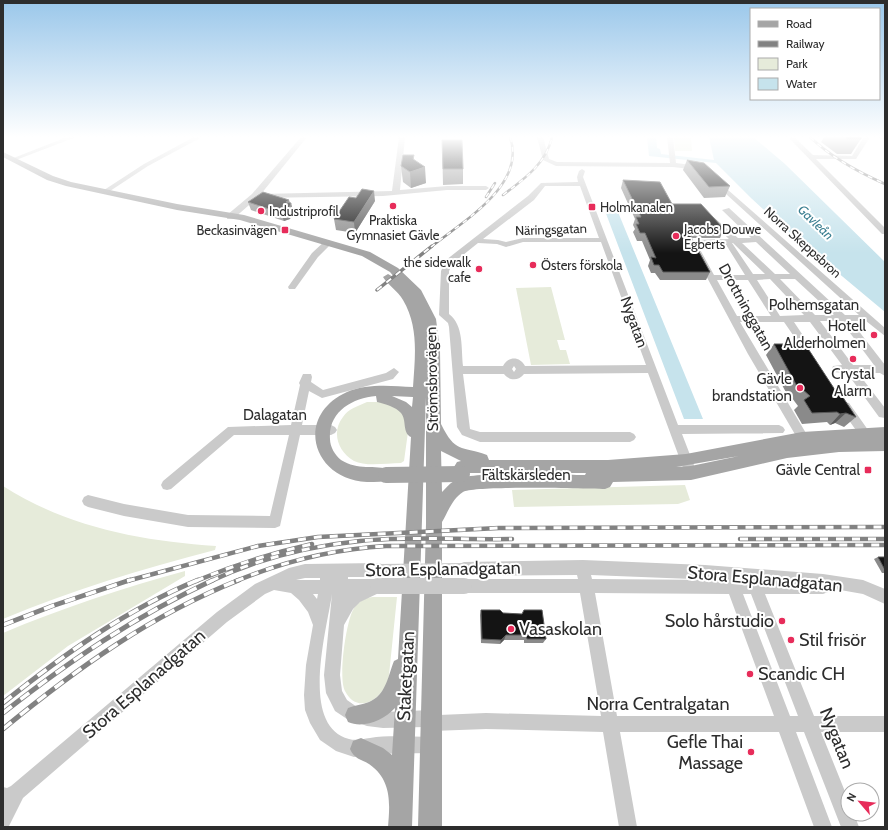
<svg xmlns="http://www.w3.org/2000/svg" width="888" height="830" font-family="Cabin,sans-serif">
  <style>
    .green { fill: #e6ebda }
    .water { fill: #c6e3ec }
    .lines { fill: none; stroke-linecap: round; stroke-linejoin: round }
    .minor { fill: #cacaca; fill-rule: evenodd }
    .major { fill: #a5a5a5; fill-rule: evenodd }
    .rail-far3-casing { stroke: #828282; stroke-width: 2.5 }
    .rail-far2-casing { stroke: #828282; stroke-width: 3.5 }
    .rail-far1-casing { stroke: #828282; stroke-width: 4.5 }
    .rail-casing { stroke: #828282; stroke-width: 5 }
    .rail-far3 { stroke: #fff; stroke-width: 1.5; stroke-dasharray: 5; stroke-linecap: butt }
    .rail-far2 { stroke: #fff; stroke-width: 2; stroke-dasharray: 6; stroke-linecap: butt }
    .rail-far1 { stroke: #fff; stroke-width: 3; stroke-dasharray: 8; stroke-linecap: butt }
    .rail { stroke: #fff; stroke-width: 3.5; stroke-dasharray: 11; stroke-linecap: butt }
    .minor-bridge-far1 { stroke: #cacaca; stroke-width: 12 }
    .minor-bridge { stroke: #cacaca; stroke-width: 16 }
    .major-bridge { stroke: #a5a5a5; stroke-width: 16 }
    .wall { fill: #8a8a8a }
    .shaded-wall { fill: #5a5a5a }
    .building { fill: #141414; stroke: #5a5a5a }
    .poi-dot { fill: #e72c5a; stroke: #fff; stroke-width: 1.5 }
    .labels { text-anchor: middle; stroke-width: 4; stroke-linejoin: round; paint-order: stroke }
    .far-poi-label { font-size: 13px; fill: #2d2d2d; stroke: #fff; text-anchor: start }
    .far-water-label { font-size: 13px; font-style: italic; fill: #3a7e90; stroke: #fff }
    .far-street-label { font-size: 13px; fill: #2d2d2d; stroke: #fff }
    .street-label { font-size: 15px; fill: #2d2d2d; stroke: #fff }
    .poi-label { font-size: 15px; fill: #2d2d2d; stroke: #fff; text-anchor: end }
    .near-street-label { font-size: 18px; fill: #2d2d2d; stroke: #fff }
    .near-poi-label { font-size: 18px; fill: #2d2d2d; stroke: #fff; text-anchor: start }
  </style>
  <rect width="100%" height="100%" fill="#fff"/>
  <path class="green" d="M 674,137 L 691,137 L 692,151 L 675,151 Z
    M 551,287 L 565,340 L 557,340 L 560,350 L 566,350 L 570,364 L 531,365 L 516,288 Z
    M 367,402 L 384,402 L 402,410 L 408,432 L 404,461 L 401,463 C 387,463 366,467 354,461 C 338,452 331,432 343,417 C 348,409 358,406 367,402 Z
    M 685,485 L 690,500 L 678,504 L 514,507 L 512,490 Z
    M 3,486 C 67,527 141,541 216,546 L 215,550 C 142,569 72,590 3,619 Z
    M 185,571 L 185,576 L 68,646 L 3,696 L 3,633 C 62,608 123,588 185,571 Z
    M 373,597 L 397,597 L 389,675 C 386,697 358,717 345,691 C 338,678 346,623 353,610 C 357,602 364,598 373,597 Z"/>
  <path class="water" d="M 647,137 L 656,137 L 657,148 L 660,149 L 661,154 L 714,160 L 709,137 L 753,137 L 785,164 L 885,262 L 885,312 L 776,221 L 751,198 L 716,163 L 649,156 Z
    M 608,209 L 618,212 L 703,419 L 684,419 L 605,211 Z"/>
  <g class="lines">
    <path class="minor" d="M 67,137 L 76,137 L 16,160 L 11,159 Z
      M 194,137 L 202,137 L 148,166 L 107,193 L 101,192 L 144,164 Z
      M 301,137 L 307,137 L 261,194 L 392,191 L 399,137 L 405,137 L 400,190 L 447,186 L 486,186 L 489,188 L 486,190 L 447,190 L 383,196 L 257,198 L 233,219 L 227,219 L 227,215 L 252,194 Z
      M 537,137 L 543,137 L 549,159 L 557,162 L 670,163 L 667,137 L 673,137 L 676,163 L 699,166 L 702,168 L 699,170 L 673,167 L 556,166 L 543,160 Z
      M 788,137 L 794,137 L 813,155 L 852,156 L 864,137 L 870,137 L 856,159 L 816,159 L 885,228 L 885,234 L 882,234 Z
      M 878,137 L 885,137 L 885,140 L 879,138 Z
      M 582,169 L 585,171 L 583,177 L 678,425 L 779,425 L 783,427 L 785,430 L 783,433 L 682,434 L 697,473 L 695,477 L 691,478 L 687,477 L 685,473 L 648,373 L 524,374 C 519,381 509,381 504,374 L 463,374 L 470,429 L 480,432 L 630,432 L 634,434 L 636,437 L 634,440 L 630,442 L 480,442 L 462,435 L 457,427 L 449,327 L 448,323 L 439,315 L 441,271 L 446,260 L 528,196 L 541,183 L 578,182 L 577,177 L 579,171 ZM 545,186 L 580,186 L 599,238 L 523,238 L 506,242 L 498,240 L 483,239 L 534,200 ZM 523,242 L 601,242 L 646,365 L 525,366 C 520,356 508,356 503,366 L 463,366 C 461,349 464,325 449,314 L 449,271 L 453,263 L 478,243 L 497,244 L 506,247 ZM 514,366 L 516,369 L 514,372 L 512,369 Z
      M 715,182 L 719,182 L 885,328 L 885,336 L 866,321 L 851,321 L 885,365 L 885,376 L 880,373 L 858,373 L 885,408 L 885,418 L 879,417 L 847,373 L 833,372 L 832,369 L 833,366 L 842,365 L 810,322 L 794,322 L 810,346 L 805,349 L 802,348 L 784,322 L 740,322 L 813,445 L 811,448 L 807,450 L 803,448 L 748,354 L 688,242 L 692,240 L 729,239 L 707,218 L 707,214 L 710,214 L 738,238 L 751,238 L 722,210 L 729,208 L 845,315 L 859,315 L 715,184 ZM 756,242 L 790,274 L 775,274 L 742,243 ZM 725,243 L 745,275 L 714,275 L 697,244 ZM 732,243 L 733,243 L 765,274 L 753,274 ZM 770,279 L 804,315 L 780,316 L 757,280 ZM 780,279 L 795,279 L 834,315 L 815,315 ZM 717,280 L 748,280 L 771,316 L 737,316 ZM 820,321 L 841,321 L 874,365 L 853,365 Z
      M 326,240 L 333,242 L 318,257 L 295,289 L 289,289 L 288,287 L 312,253 Z
      M 394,368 L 399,372 L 393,379 L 322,398 L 309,391 L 302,425 L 331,425 L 335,427 L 337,430 L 335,433 L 331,435 L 300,435 L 280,526 L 275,528 L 188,527 L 124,516 L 88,507 L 84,505 L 82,501 L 84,497 L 88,495 L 124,504 L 188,515 L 270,516 L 289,435 L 234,435 L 171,489 L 167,490 L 163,489 L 161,485 L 163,481 L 228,427 L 291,425 L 300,385 L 299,383 L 303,374 L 311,374 L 312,377 L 311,382 L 323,390 L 386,373 Z
      M 845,402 L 849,403 L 873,437 L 875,440 L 873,443 L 865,443 L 841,409 L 840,406 L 841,403 Z
      M 583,560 L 705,565 L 823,574 L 863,580 L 885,589 L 885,604 L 863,594 L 829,588 L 828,592 L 823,594 L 765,594 L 814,716 L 885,716 L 885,732 L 821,732 L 848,799 L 848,814 L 854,814 L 859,827 L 841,827 L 804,732 L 796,732 L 832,827 L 814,827 L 779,732 L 620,732 L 637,827 L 619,827 L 603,732 L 486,729 L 432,731 L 425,727 L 383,728 L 367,726 L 347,719 L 335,711 L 326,693 L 324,675 L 332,594 C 327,629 299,726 349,739 C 356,741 362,739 370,738 C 389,735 411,737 431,737 L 437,739 L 439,745 L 437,751 L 431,753 L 370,754 L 354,757 L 336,751 L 320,740 L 310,723 L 305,710 L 304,695 L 306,665 L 313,625 L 308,612 L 299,600 L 291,593 L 274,590 L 265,594 L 227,622 L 23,798 L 9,826 L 3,827 L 3,787 L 7,788 L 11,786 L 217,612 L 255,584 L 289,568 L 305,564 L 379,563 L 384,565 L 386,570 L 384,575 L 379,577 L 348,577 L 348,579 L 378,579 L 383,581 L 385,586 L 383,591 L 360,602 L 353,609 L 344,625 L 340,675 L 342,691 L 347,700 L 357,707 L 383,712 L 432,710 L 439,715 L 486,713 L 601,716 L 580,593 L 464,593 L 459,591 L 457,586 L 459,581 L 464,579 L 578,579 L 577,575 L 464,576 L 459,574 L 457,569 L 459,564 L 464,562 ZM 591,575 L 717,580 L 592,579 ZM 305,578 L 320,578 L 320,580 L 296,580 ZM 595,593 L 729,594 L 774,716 L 617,716 ZM 313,594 L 318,594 L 317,599 ZM 743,594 L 751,594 L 798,716 L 790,716 Z"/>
    <path class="major" d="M 3,152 L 53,176 L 71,182 L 177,204 L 244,215 L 370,252 L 398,268 L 421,290 L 436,319 L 440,350 L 441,424 C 456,454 460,445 487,455 L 489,460 L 608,460 L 686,454 L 802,432 L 885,427 L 885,439 L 879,439 L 885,439 L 885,451 L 839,452 L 787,458 L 691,480 L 613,482 L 610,487 L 605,489 C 584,489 474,485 463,492 C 452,499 448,512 442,522 L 442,827 L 418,827 L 426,524 L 426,397 L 412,827 L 388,827 C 390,803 392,780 369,764 C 361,759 354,759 350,749 L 353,741 L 361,738 L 383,748 L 392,755 L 395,708 C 384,720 363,729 348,722 L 345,715 L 348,708 C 355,705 362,705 369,702 C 386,695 388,676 394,661 L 398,659 L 411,437 C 402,433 407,420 401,413 C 396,407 385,404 377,402 L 376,396 C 352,398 328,412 330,439 C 330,447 335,455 341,460 C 358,471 374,464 391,470 L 394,475 L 391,480 C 384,482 376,482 367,482 C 312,479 294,416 347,392 C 368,383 392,386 413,387 C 415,357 419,327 403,300 C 398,291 388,285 383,277 L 388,274 L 395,278 L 390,272 L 362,256 L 240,220 L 177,210 L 66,186 L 47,180 L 3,157 ZM 392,396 L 413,397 L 412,407 L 406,402 ZM 441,451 L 461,461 L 457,462 L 454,467 L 457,472 L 462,473 L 586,473 L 585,475 C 560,475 475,470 456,480 C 451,482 446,488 442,492 ZM 739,456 L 691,466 L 676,467 Z"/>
    <defs>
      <path id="rail-far3" d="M 810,137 C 832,158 858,172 885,184
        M 503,195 C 524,179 546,164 552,137
        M 486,197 L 495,183
        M 431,247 C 463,221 527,185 510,137"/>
      <path id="rail-far2" d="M 377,290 L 432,246"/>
      <path id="rail-far1" d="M 740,539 L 885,539
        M 127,581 L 258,546 L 318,537 L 499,528 L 885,527
        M 196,581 C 234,565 272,553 312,544
        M 211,581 C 257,559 310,546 360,541 C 410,536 462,540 512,539
        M 236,581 C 285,561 334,549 386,546 L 885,545"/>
      <path id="rail" d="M 3,625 L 52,606 L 130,580
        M 3,703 C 63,655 127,609 198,580
        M 3,713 C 72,659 134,617 213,580
        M 3,729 C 76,669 151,615 239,580"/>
    </defs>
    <use href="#rail-far3" class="rail-far3-casing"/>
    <use href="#rail-far2" class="rail-far2-casing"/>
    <use href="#rail-far1" class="rail-far1-casing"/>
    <use href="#rail" class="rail-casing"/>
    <use href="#rail-far3" class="rail-far3"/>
    <use href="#rail-far2" class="rail-far2"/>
    <use href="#rail-far1" class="rail-far1"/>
    <use href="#rail" class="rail"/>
    <path class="minor-bridge-far1" d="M 379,570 L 464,569"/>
    <path class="minor-bridge" d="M 378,586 L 464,586"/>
    <path class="major-bridge" d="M 386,475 L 462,474"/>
  </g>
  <path class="wall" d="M 824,137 L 862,137 L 851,154 L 837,154 L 821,142 Z
    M 442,140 L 463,169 L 463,184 L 443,185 Z
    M 414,155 L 414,159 L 426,183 L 411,188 L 403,182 L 401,166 Z
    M 687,160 L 730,186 L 725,197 L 704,198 L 683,170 Z
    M 623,180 L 724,229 L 720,238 L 692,238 L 710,272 L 706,280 L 660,280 L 655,273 L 651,273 L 648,266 L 650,260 L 642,241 L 637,241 L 633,232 L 635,229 L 633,225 L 635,219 L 621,188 Z
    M 289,200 L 290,203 L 291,203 L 293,211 L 290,219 L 284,221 L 251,210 L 248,202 Z
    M 375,201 L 355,233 L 336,230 L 334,219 Z
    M 774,344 L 839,396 L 856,417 L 844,427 L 835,423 L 830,425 L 827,422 L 802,424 L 794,410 L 798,406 L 792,398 L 789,398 L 766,355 Z
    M 878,557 L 885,557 L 885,573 L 882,573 L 874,559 Z
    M 481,610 L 546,639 L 543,643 L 524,643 L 524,640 L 504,640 L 500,644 L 481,643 L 480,615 Z"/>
  <path class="shaded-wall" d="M 414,155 L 414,170 L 425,167 L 426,183 L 411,188 L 410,172 L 413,159 Z
    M 374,191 L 375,201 L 355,233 L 354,222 Z
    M 289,200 L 290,205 L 291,203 L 293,211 L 290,219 L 284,221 L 281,213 L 286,202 Z
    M 846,413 L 835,423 L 830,425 L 840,414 Z
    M 506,635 L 504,640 L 500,644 L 501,640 Z"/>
  <path class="building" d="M 844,137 L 862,137 L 861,139 L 847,139 Z
    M 442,140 L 462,140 L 463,169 L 443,169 Z
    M 403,155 L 414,155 L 413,159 L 425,167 L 410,172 L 401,166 Z
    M 687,160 L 704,163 L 730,186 L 709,187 Z
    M 623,180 L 660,182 L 672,204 L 701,204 L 724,229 L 687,230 L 710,272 L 663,272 L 659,265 L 654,265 L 651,257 L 656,258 L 645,233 L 640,233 L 636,224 L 639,224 L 636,217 L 641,217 Z
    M 362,189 L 374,191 L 354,222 L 334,219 L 349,197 L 356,198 Z
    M 263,192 L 289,200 L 286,202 L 291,203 L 288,211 L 281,213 L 248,202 Z
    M 774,344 L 805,344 L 839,396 L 842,396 L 856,417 L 846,413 L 840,414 L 837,412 L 812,413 L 804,400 L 810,396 L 801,388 L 798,388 Z
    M 878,557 L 885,557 L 885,570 Z
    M 481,610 L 500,610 L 503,613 L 522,614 L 524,610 L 542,610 L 546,639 L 527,639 L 526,635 L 506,635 L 501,640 L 482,639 Z"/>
  <linearGradient id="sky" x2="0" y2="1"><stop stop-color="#9ac7ea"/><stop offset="0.54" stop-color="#fff"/><stop offset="1" stop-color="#fff" stop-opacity="0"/></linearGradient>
  <rect width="888" height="253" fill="url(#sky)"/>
  <g class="poi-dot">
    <circle cx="393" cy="206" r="4"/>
    <rect x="588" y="203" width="8" height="8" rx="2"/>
    <circle cx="261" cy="211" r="4"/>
    <rect x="281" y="226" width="8" height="8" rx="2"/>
    <circle cx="676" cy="236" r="4"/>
    <circle cx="533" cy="265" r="4"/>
    <circle cx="479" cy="269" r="4"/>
    <circle cx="874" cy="335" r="4"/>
    <circle cx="853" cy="359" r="4"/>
    <circle cx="800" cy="388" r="4"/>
    <rect x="864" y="466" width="8" height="8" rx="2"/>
    <circle cx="782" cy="621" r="4"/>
    <circle cx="511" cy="629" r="4"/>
    <circle cx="791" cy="640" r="4"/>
    <circle cx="750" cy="674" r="4"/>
    <circle cx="751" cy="752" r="4"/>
  </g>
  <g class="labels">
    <g class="far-poi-label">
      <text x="600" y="212">Holmkanalen</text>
      <text x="269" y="216">Industriprofil</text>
      <text x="393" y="225" text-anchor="middle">Praktiska<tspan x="393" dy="15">Gymnasiet Gävle</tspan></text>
      <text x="684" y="234">Jacobs Douwe<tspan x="684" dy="15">Egberts</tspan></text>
      <text x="277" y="235" text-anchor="end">Beckasinvägen</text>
      <text x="471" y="267" text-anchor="end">the sidewalk<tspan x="471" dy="15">cafe</tspan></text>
      <text x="541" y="270">Östers förskola</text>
    </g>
    <g class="far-water-label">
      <text transform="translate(816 222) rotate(44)" y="5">Gavleån</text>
    </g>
    <g class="far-street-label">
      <text transform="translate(551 229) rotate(-2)" y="5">Näringsgatan</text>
      <text transform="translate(803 242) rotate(42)" y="5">Norra Skeppsbron</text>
    </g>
    <g class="street-label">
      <text x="814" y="310">Polhemsgatan</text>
      <text transform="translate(746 307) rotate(61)" y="5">Drottninggatan</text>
      <text transform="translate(634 322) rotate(70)" y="5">Nygatan</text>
      <text transform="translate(432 379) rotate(-91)" y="5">Strömsbrovägen</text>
      <text x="275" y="420">Dalagatan</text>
      <text x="526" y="480">Fältskärsleden</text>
    </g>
    <g class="poi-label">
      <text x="866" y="331">Hotell<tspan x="866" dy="17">Alderholmen</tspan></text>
      <text x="853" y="379" text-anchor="middle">Crystal<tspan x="853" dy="17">Alarm</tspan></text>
      <text x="792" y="384">Gävle<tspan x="792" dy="17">brandstation</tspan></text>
      <text x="860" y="475">Gävle Central</text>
    </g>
    <g class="near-street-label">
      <text transform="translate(443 569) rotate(-1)" y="6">Stora Esplanadgatan</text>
      <text transform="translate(765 579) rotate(5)" y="6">Stora Esplanadgatan</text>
      <text transform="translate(406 676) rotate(-87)" y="6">Staketgatan</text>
      <text transform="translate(144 684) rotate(-41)" y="6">Stora Esplanadgatan</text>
      <text x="658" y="710">Norra Centralgatan</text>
      <text transform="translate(837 738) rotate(68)" y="6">Nygatan</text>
    </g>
    <g class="near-poi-label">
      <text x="774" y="627" text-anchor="end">Solo hårstudio</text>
      <text x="519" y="635">Vasaskolan</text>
      <text x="799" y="646">Stil frisör</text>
      <text x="758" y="680">Scandic CH</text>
      <text x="743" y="748" text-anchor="end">Gefle Thai<tspan x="743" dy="21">Massage</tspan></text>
    </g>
  </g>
  <rect width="888" height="830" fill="none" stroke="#2d2d2d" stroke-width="8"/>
  <rect x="750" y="8" width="130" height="92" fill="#ffffff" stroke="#ababab"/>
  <rect x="758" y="21" width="20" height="6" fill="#a5a5a5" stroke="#ababab"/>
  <text x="786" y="28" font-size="12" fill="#2d2d2d">Road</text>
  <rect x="758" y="41" width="20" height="6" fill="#828282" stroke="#ababab"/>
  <text x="786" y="48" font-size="12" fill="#2d2d2d">Railway</text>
  <rect x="758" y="58" width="20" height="12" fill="#e6ebda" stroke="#ababab"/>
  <text x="786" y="68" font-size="12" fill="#2d2d2d">Park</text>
  <rect x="758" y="78" width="20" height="12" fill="#c6e3ec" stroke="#ababab"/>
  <text x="786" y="88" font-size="12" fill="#2d2d2d">Water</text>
  <g transform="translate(860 802) rotate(298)"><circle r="19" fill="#ffffff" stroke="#ababab"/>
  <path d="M0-3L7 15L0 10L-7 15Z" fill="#e72c5a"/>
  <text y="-6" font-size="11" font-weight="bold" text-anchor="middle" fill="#2d2d2d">N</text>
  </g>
</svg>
